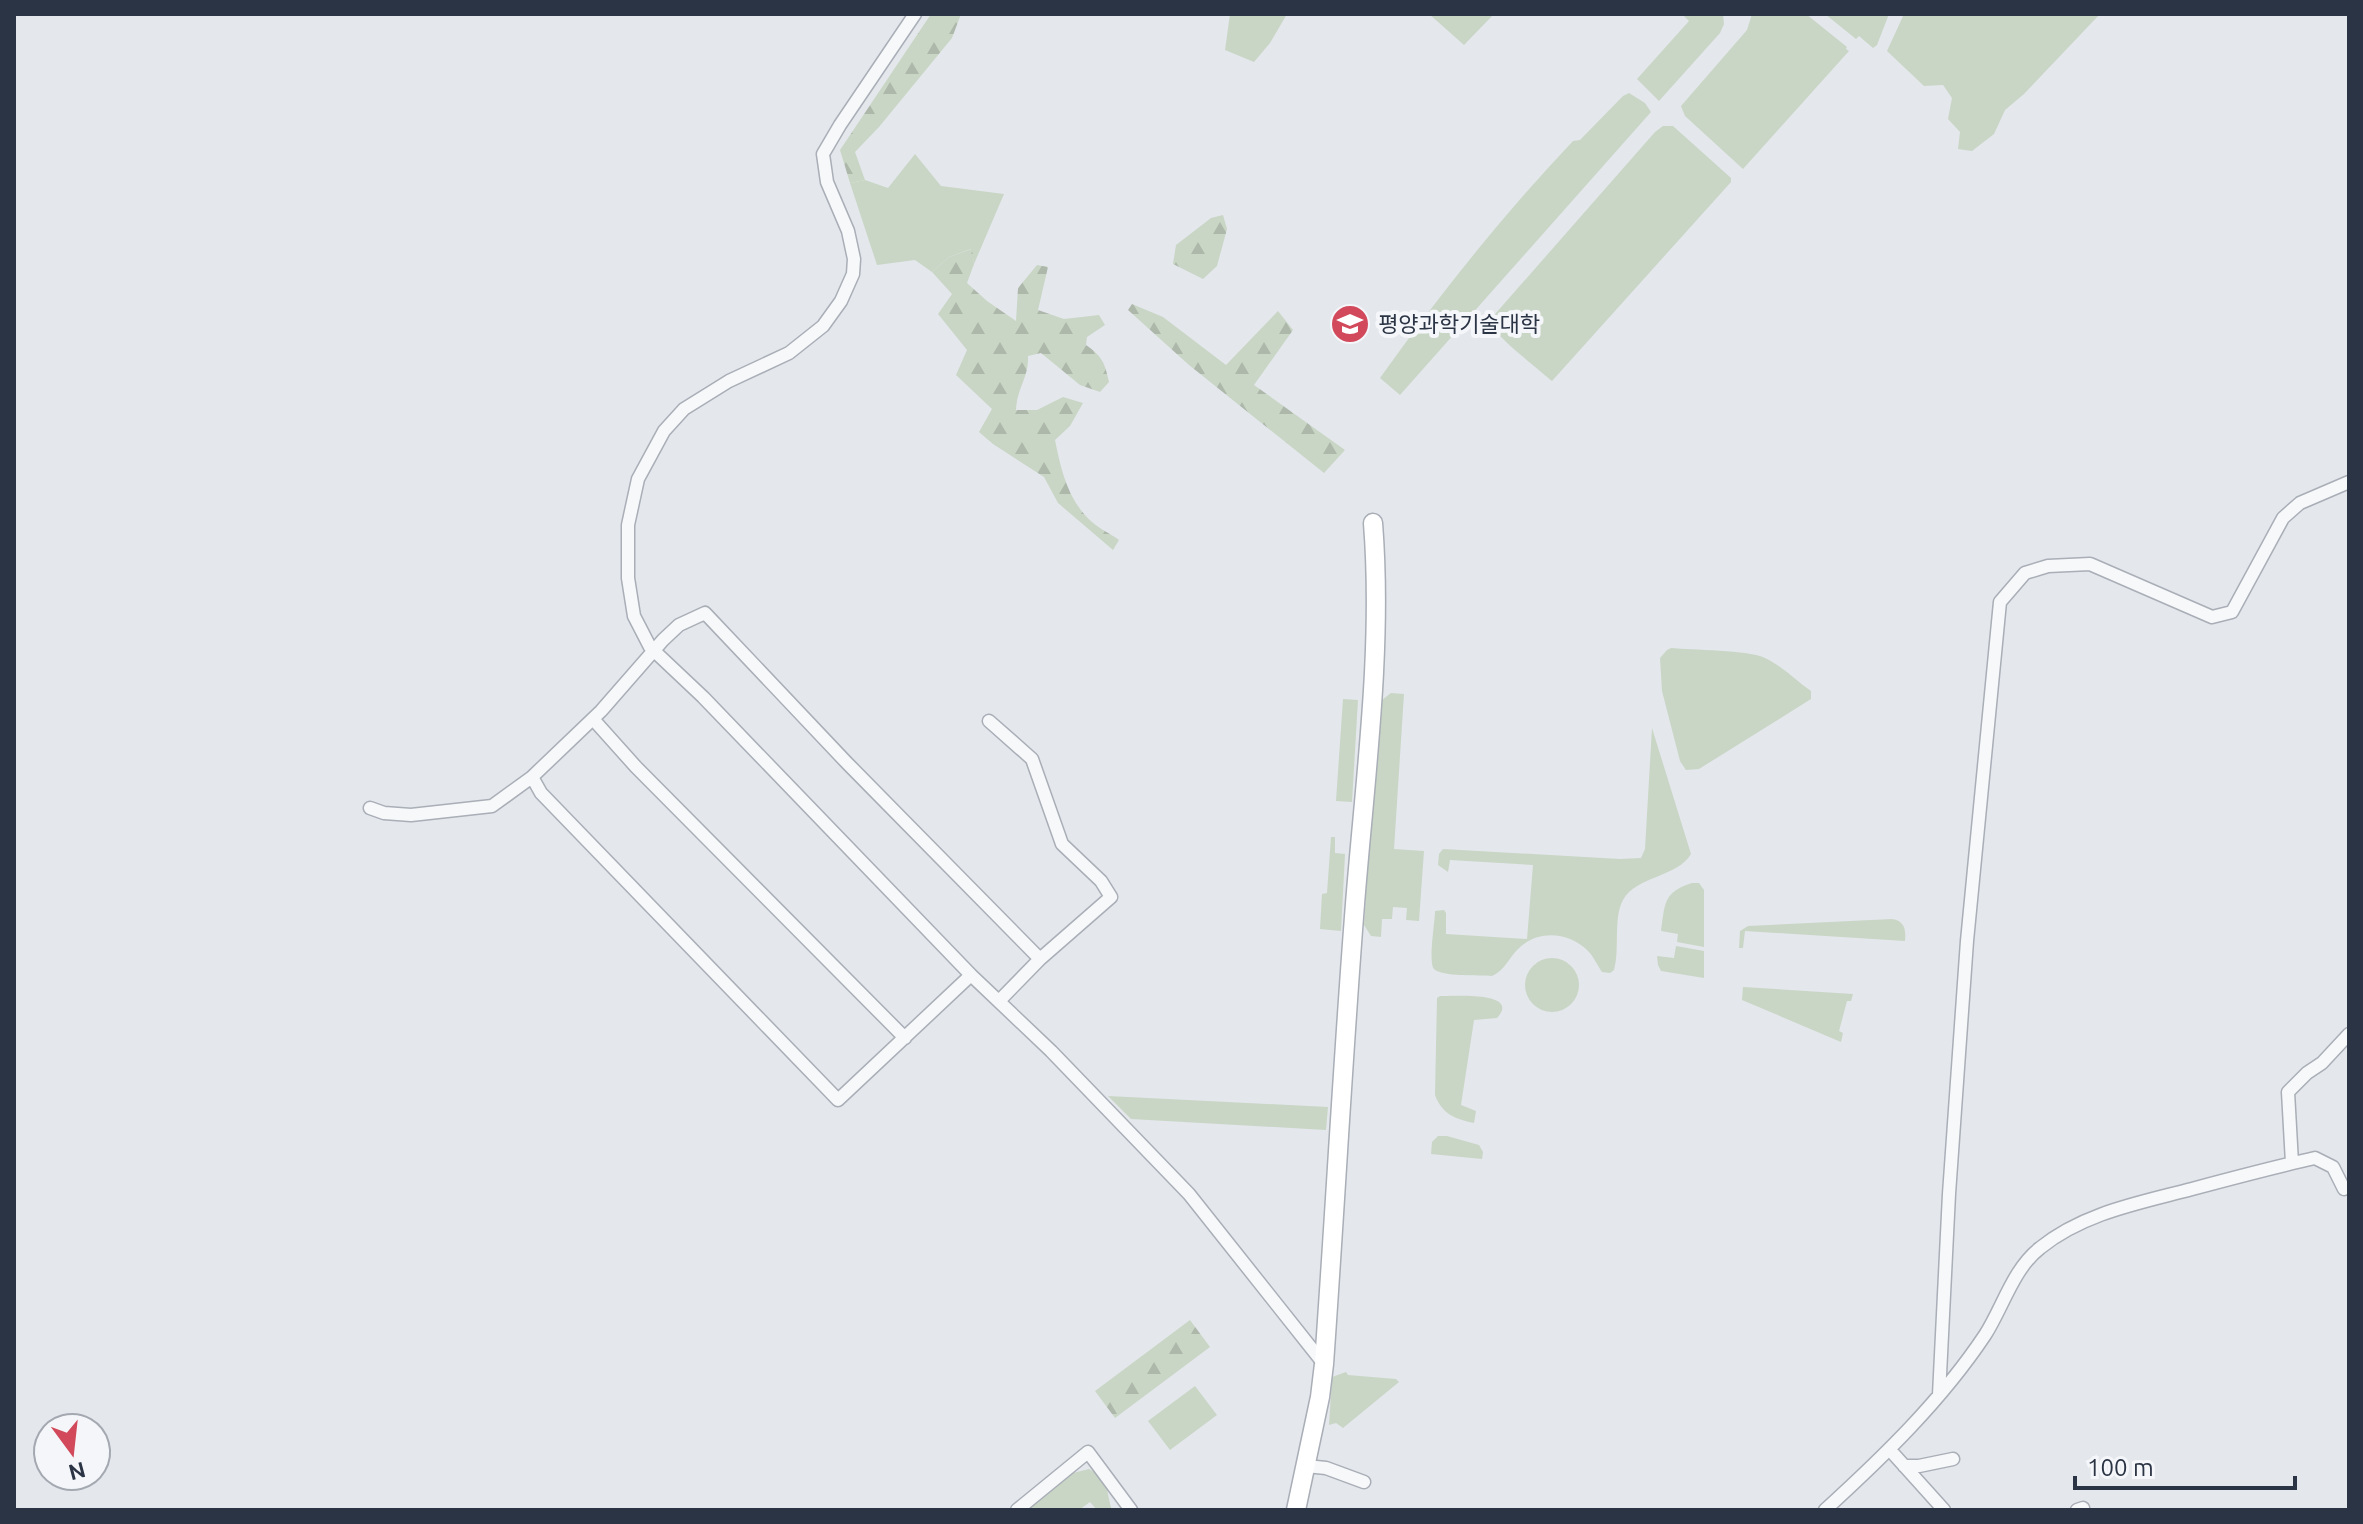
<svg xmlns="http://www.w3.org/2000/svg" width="2363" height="1524" font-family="Ubuntu,'Noto Sans KR',sans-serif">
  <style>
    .grass { fill: #c9d6c5 }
    .forest { fill: url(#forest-firs) }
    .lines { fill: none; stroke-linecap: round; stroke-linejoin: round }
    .street-casing { stroke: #a9aeb7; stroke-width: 15 }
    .secondary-casing { stroke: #a9aeb7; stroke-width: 21 }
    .street { stroke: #f7f8fa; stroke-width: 12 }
    .secondary { stroke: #fff; stroke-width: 18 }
    .labels { text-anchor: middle; stroke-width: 8; stroke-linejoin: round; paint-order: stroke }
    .poi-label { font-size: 22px; fill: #2b3445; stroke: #f4f6f9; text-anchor: start }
  </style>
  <defs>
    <pattern id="forest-firs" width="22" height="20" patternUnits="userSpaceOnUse" patternTransform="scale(2)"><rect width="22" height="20" fill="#c9d6c5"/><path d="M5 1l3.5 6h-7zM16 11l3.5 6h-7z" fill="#adb8ab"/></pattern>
  </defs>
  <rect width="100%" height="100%" fill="#e4e7ec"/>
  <path class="grass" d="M 1230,14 L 1287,14 L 1270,43 L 1254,62 L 1225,50 Z
    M 1429,14 L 1494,14 L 1464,45 Z
    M 1682,14 L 1723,14 L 1724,24 L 1720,33 L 1659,101 L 1637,79 L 1689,21 Z
    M 1752,14 L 1806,14 L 1847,47 L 1846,49 L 1849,51 L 1743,169 L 1685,116 L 1681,106 L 1747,30 Z
    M 1825,14 L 1889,14 L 1877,45 L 1873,48 L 1859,36 L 1856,39 Z
    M 1904,14 L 2100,14 L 2024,94 L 2005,110 L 1994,134 L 1972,151 L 1958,149 L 1960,132 L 1948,119 L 1952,98 L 1943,85 L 1924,86 L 1887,51 Z
    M 1629,93 L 1645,103 L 1651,112 L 1400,395 L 1380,378 C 1439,295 1503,215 1573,141 L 1580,140 L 1623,96 Z
    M 1663,126 L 1673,126 L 1731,178 L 1731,182 L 1552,381 C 1542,372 1494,335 1492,325 C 1492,320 1494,317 1496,313 L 1655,132 Z
    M 915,154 L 941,186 L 1004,194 L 974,264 L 971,249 L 949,257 L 932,272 L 915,260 L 877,265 L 850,183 L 865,180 L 888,188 Z
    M 1671,648 C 1691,650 1749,650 1765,658 C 1782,666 1795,680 1811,691 L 1811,699 L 1699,769 L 1686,770 L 1680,761 L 1662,691 L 1660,658 L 1667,650 Z
    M 1391,693 L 1404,694 L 1394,849 L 1424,851 L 1419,921 L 1406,920 L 1407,908 L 1393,907 L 1392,919 L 1382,919 L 1381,937 L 1371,936 L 1364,925 L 1378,703 Z
    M 1343,699 L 1358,700 L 1352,802 L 1336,801 Z
    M 1652,728 L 1691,854 C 1678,877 1636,876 1623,900 C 1613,918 1620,950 1614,970 L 1610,973 L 1602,972 C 1597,965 1594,957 1588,951 C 1569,932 1538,929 1518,949 C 1509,958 1504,971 1492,976 C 1480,975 1442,977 1434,969 C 1428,962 1435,922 1435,911 L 1444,910 L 1446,913 L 1446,934 L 1527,939 L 1533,865 L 1450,860 L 1448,872 L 1438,865 L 1439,854 L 1443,849 L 1620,859 L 1641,858 L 1645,849 Z
    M 1331,837 L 1335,837 L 1335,853 L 1345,854 L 1341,931 L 1320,929 L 1322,894 L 1327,893 Z
    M 1692,883 L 1699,883 L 1704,890 L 1704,947 L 1677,942 L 1678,934 L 1661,931 C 1665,904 1663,892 1692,883 Z
    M 1892,919 C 1905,921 1906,930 1905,941 L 1745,931 L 1743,948 L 1739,948 L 1740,931 L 1748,926 Z
    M 1676,946 L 1704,951 L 1704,978 L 1661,971 L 1658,965 L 1657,956 L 1674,958 Z
    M1525 985a27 27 0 1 1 54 0a27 27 0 1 1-54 0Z
    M 1743,987 L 1853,994 L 1851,1001 L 1847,1001 L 1839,1031 L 1843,1033 L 1841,1042 L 1742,1000 Z
    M 1440,996 C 1453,996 1522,991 1497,1018 L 1474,1020 L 1461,1105 L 1476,1111 L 1474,1123 C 1455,1119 1442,1114 1435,1095 L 1437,998 Z
    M 1108,1096 L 1328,1107 L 1326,1130 L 1131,1119 Z
    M 1438,1136 L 1447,1136 L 1479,1145 L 1483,1152 L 1482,1159 L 1431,1154 L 1432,1142 Z
    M 1346,1372 L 1348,1375 L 1396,1379 L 1399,1382 L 1343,1428 L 1336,1423 L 1329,1425 L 1332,1377 Z
    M 1195,1386 L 1217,1415 L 1170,1450 L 1148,1421 Z
    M 1089,1469 C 1111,1481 1105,1490 1112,1510 L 1097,1510 L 1090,1502 L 1079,1510 L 1027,1510 L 1073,1473 Z"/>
  <path class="forest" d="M 931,14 L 961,14 L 952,38 L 879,127 L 855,152 L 865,180 L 850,183 L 840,150 Z
    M 1223,215 L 1227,229 L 1217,266 L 1203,279 L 1173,264 L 1176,245 L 1211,218 Z
    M 972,249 L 974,264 L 967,283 L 987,301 L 1016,321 L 1018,288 L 1037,265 L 1048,267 L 1038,310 L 1064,319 L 1099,315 L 1105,325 L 1087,337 L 1086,345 C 1102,356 1105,363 1109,382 L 1100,392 L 1080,385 L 1041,353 L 1028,356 C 1029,377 1017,388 1016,410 L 1037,410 L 1063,397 L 1083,403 L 1070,426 L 1055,440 C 1061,470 1068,501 1092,522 C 1100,529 1111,534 1119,540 L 1113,550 L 1058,503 L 1044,477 L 993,444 L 979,432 L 992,409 L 956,375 L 967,350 L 938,314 L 952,294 L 932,272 L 949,257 Z
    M 1132,304 L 1163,317 L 1226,365 L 1278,311 L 1293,330 L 1254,385 L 1345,450 L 1324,473 L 1189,365 L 1128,310 Z
    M 1190,1320 L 1210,1347 L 1115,1418 L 1095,1391 Z"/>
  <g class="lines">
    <defs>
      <path id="street" d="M 915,14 L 840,125 L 823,154 L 827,182 L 848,231 L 854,259 L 853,274 L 841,301 L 823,326 L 789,353 L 729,381 L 684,409 L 664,431 L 638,479 L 628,525 L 628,578 L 634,616 L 650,647 L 703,697 L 971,975 L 1051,1051 L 1189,1194 L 1324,1364
        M 593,719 L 636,767 L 905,1038
        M 989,721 L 1032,759 L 1062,844 L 1101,881 L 1111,897 L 1040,959 L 1000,1000
        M 532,777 L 541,793 L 838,1100 L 971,975
        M 370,808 L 384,813 L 411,815 L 492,806 L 532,777 L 601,711 L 663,640 L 679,625 L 705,613 L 847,763 L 1040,959
        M 2292,1163 L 2288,1092 L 2307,1073 L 2322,1063 L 2349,1034
        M 1939,1395 L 1949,1194 L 1967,941 L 2000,602 L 2025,573 L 2048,566 L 2090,564 L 2212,617 L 2232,612 L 2283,518 L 2300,503 L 2349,482
        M 1890,1450 L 1944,1510
        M 1306,1466 L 1326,1468 L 1364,1482
        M 1904,1466 L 1919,1466 L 1953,1459
        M 1017,1510 L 1088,1452 L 1131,1510
        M 1825,1510 C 1883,1457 1941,1401 1985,1335 C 2003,1307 2013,1269 2040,1248 C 2083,1213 2139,1203 2192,1189 C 2233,1178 2274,1167 2315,1158 L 2333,1167 L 2344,1189
        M 2077,1510 L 2083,1508"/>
      <path id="secondary" d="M 1296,1510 L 1320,1397 L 1324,1364 C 1335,1210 1343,1057 1355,904 C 1365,778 1383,649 1373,523"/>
    </defs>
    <use href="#street" class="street-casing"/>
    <use href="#secondary" class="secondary-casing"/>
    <use href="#street" class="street"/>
    <use href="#secondary" class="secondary"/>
  </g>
  <defs>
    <symbol id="university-disc" viewBox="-11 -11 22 22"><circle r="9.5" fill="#d1495b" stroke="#f4f6f9"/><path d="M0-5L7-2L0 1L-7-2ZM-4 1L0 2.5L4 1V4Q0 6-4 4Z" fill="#fff"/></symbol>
  </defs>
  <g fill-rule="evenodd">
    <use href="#university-disc" x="1328" y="302" width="44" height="44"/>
  </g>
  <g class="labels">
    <g class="poi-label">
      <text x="1378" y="332">평양과학기술대학</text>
    </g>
  </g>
  <rect width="2363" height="1524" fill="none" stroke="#2b3445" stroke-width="32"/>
  <g transform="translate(72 1452) rotate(165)"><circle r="38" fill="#f4f6f9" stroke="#a4a8b1" stroke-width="2"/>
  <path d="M0-6L14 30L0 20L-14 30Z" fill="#d1495b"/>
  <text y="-12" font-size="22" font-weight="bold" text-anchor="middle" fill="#2b3445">N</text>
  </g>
  <path d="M2075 1476v12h220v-12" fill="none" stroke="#2b3445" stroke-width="4"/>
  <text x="2087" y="1476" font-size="24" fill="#2b3445" stroke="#f4f6f9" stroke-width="6" paint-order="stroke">100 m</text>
</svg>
